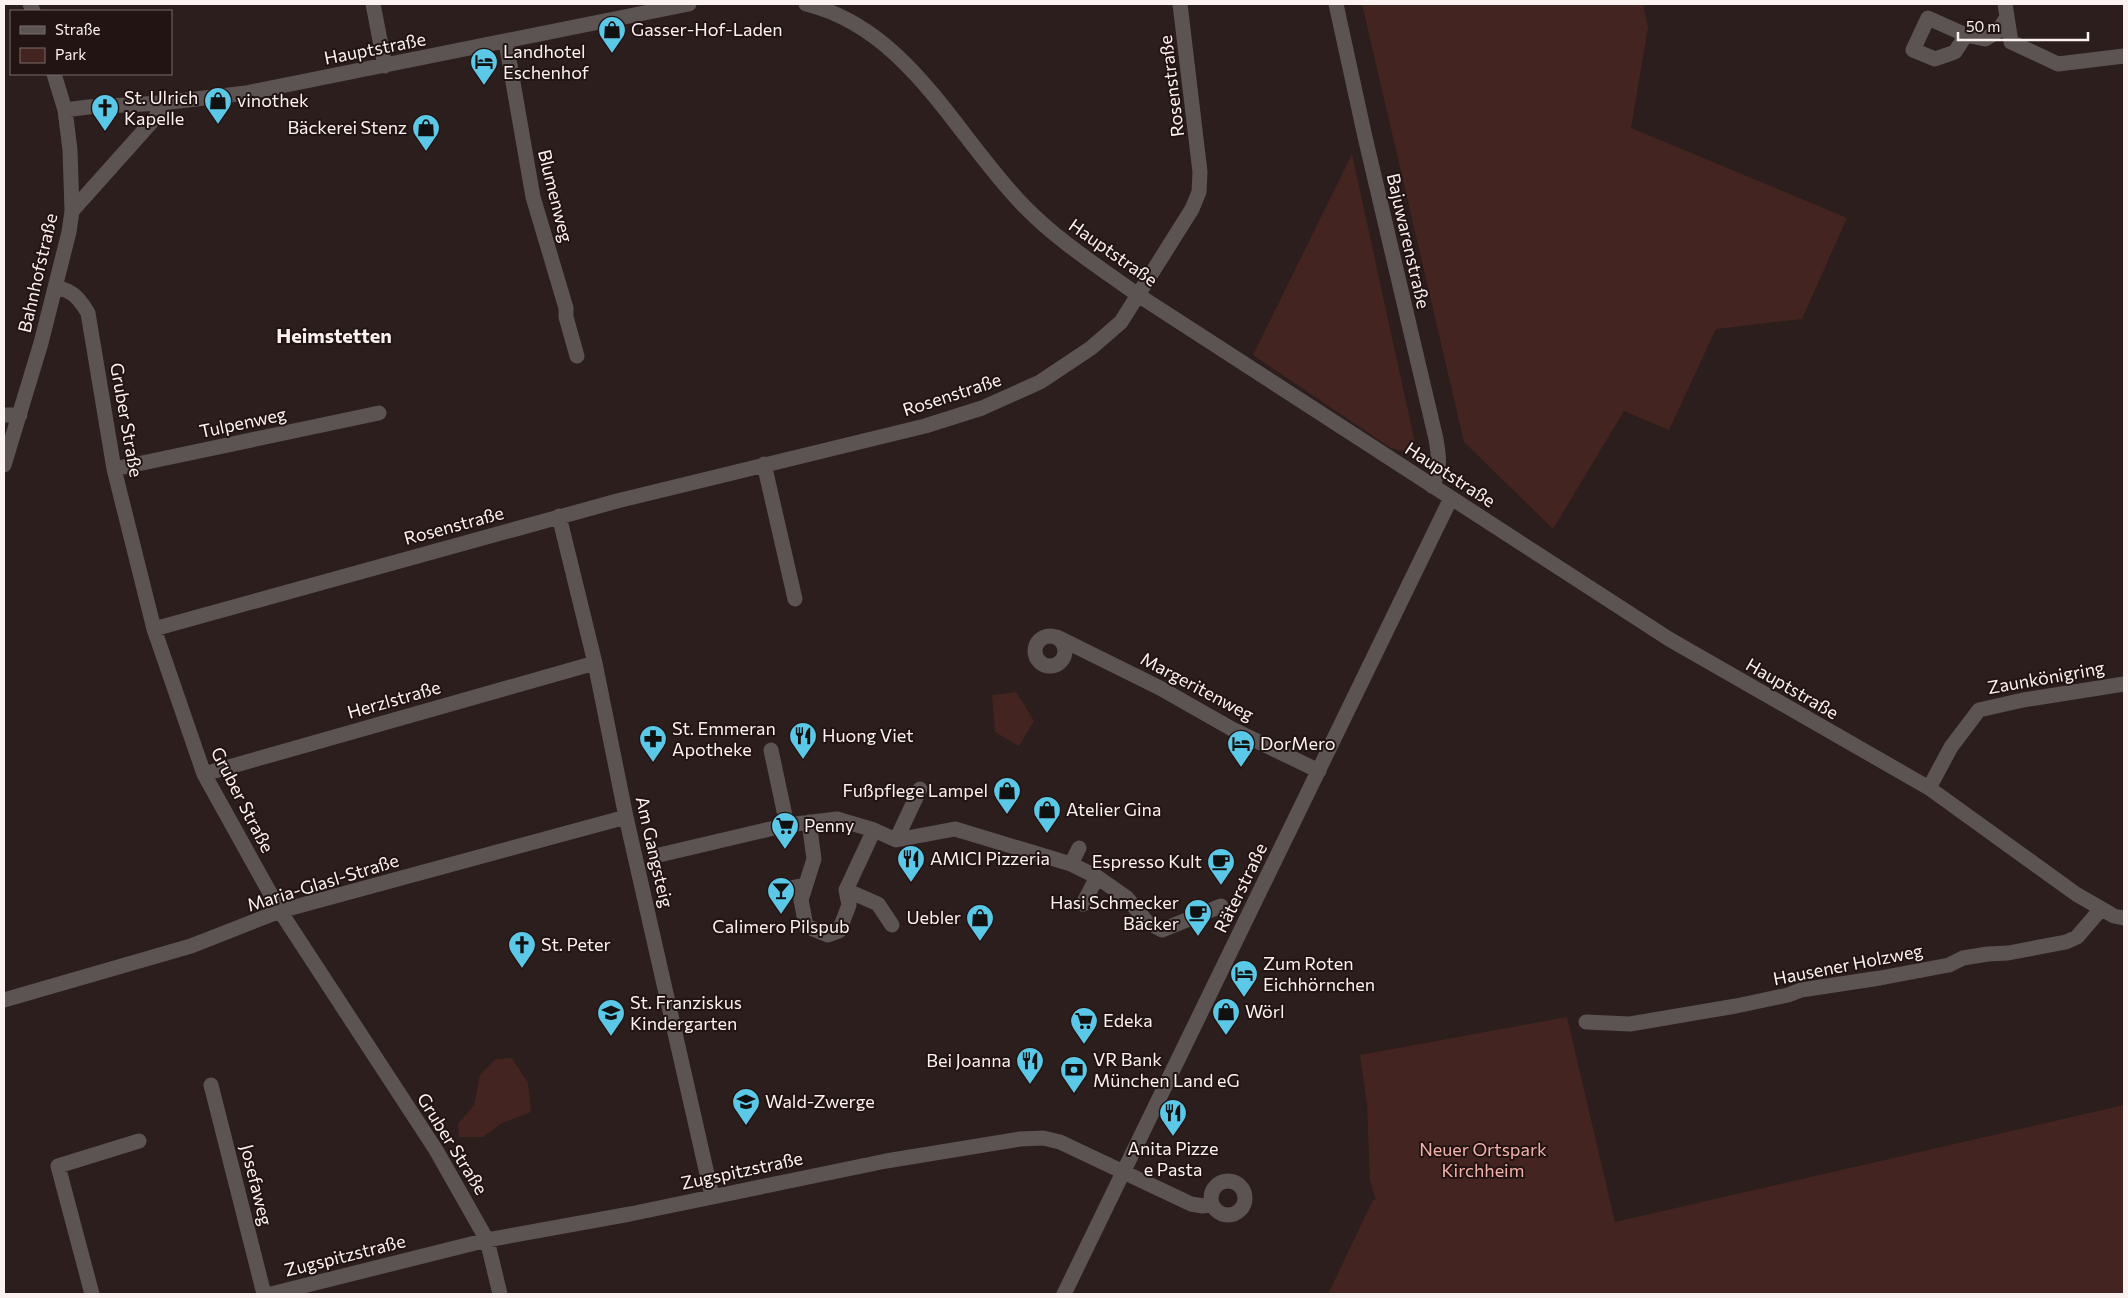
<svg xmlns="http://www.w3.org/2000/svg" width="2128" height="1298" font-family="Commissioner,sans-serif">
  <style>
    .green { fill: #442421 }
    .lines { fill: none; stroke-linecap: round; stroke-linejoin: round }
    .minor { stroke: #5b5453; stroke-width: 15 }
    .labels { text-anchor: middle; stroke-width: 4; stroke-linejoin: round; paint-order: stroke }
    .poi-label { font-size: 18px; fill: #fcf2f1; stroke: #221413; text-anchor: start }
    .street-label { font-size: 18px; fill: #fcf2f1; stroke: #221413 }
    .park-label { font-size: 18px; fill: #f6b1aa; stroke: #221413 }
    .quarter-label { font-size: 20px; font-weight: bold; fill: #fcf2f1; stroke: #221413 }
  </style>
  <rect width="100%" height="100%" fill="#2b1e1c"/>
  <path class="green" d="M 1362,4 L 1643,4 L 1648,27 L 1631,128 L 1847,218 L 1802,319 L 1716,329 L 1669,430 L 1624,411 L 1553,529 L 1464,442 Z
    M 1352,154 L 1415,443 L 1408,452 L 1391,448 L 1253,355 Z
    M 1016,692 L 1034,721 L 1019,746 L 995,732 L 992,695 Z
    M 1567,1017 L 1615,1222 L 2124,1105 L 2124,1294 L 1328,1294 L 1373,1200 L 1376,1200 L 1370,1180 L 1367,1104 L 1360,1055 Z
    M 512,1058 L 528,1083 L 531,1112 L 502,1123 L 483,1137 L 459,1137 L 458,1124 L 474,1105 L 480,1075 L 496,1059 Z"/>
  <g class="lines">
    <path class="minor" d="M 30,4 L 33,11
      M 373,4 L 385,66
      M 806,4 C 909,29 956,137 1024,206 C 1058,241 1099,267 1138,295 L 1669,639 L 1929,788 L 2076,894 L 2114,916 L 2124,918
      M 1336,4 L 1365,137 L 1436,439 C 1439,457 1441,469 1432,486
      M 2005,4 L 2011,42 L 2058,64 L 2124,56
      M 1966,35 L 1928,18 L 1913,50 L 1935,59 L 1955,52 L 1966,35 L 1985,39 L 1998,31 L 2007,17
      M 506,42 L 533,197 L 566,308 L 566,317 L 577,356
      M 65,110 L 88,107 L 162,103 L 246,93 L 689,4
      M 72,211 L 156,117 L 162,103
      M 56,287 C 73,291 79,298 88,313 L 114,469 L 154,629 L 204,774 L 280,911 L 436,1150 L 487,1240 L 500,1294
      M 4,415 L 20,415
      M 764,464 L 795,599
      M 4,465 L 41,343 L 69,232 L 72,211 L 70,150 L 65,110 L 54,74
      M 114,469 L 379,413
      M 559,516 L 595,663 L 626,817 L 712,1196
      M 154,629 L 617,501 L 925,426 L 982,408 L 1040,382 L 1091,348 L 1121,322 L 1192,209 L 1199,192 L 1200,172 L 1180,4
      M1035 651a15 15 0 1 1 30 0a15 15 0 1 1-30 0Z
      M 1057,637 L 1160,688 L 1232,729 L 1319,771
      M 771,750 L 787,825
      M 204,774 L 595,663
      M 1929,788 L 1951,747 L 1979,710 L 2023,700 L 2124,684
      M 809,822 L 814,859 L 801,900 L 806,926 L 828,935 L 839,931 L 849,905 L 846,890
      M 874,830 L 846,890 L 878,904 L 892,925
      M 896,840 L 920,789
      M 655,856 L 787,825 L 837,819 L 874,830 L 896,840 L 955,829 L 1071,864 L 1097,877 L 1127,898 L 1147,922 L 1162,930 L 1221,906
      M 1071,864 L 1079,848
      M 790,888 L 805,885
      M 1083,904 L 1097,877
      M 4,1000 L 191,946 L 280,911 L 626,817
      M 1586,1022 L 1630,1024 L 1736,1006 L 1788,995 L 1801,990 L 1880,978 L 1949,965 L 1963,958 L 1988,954 L 2008,953 L 2066,942 L 2077,937 L 2101,909
      M 211,1085 L 264,1294
      M1211 1198a17 17 0 1 1 34 0a17 17 0 1 1-34 0Z
      M 92,1294 L 58,1166 L 139,1141
      M 271,1294 L 487,1240 L 630,1214 L 886,1161 L 1020,1139 L 1043,1138 L 1060,1142 L 1191,1204 L 1203,1206 L 1212,1204
      M 1064,1294 L 1451,498"/>
  </g>
  <defs>
    <symbol id="shop-pin" viewBox="-11 -11 22 30"><path d="M0 17L-7.5 6A9.5 9.5 0 1 1 7.5 6Z" fill="#5ac8e6" stroke="#221413"/><path d="M-5-2.5h2.3a2.7 3.5 0 0 1 5.4 0H5L5.5 6h-11ZM-1.5-2.5h3a1.5 2.3 0 0 0-3 0Z" fill="#111"/></symbol>
    <symbol id="hotel-pin" viewBox="-11 -11 22 30"><path d="M0 17L-7.5 6A9.5 9.5 0 1 1 7.5 6Z" fill="#5ac8e6" stroke="#221413"/><path d="M-6-4.5h1.5V1H6V5H4.5V3h-9V5H-6ZM-4 0a1.8 1.8 0 1 1 3.6 0ZM.5 0V-2.5h3Q6-2.5 6 0Z" fill="#111"/></symbol>
    <symbol id="church-pin" viewBox="-11 -11 22 30"><path d="M0 17L-7.5 6A9.5 9.5 0 1 1 7.5 6Z" fill="#5ac8e6" stroke="#221413"/><path d="M-1.2-6h2.4v3.5h3.3v2.4h-3.3V6h-2.4V-.1h-3.3v-2.4h3.3Z" fill="#111"/></symbol>
    <symbol id="restaurant-pin" viewBox="-11 -11 22 30"><path d="M0 17L-7.5 6A9.5 9.5 0 1 1 7.5 6Z" fill="#5ac8e6" stroke="#221413"/><path d="M-5-6h1v4h1v-4h1v4h1v-4h1v5L-1.5 .5V6h-2V.5L-5-1ZM5-6V6H3V1.5H1.5Q1.5-4 5-6Z" fill="#111"/></symbol>
    <symbol id="pharmacy-pin" viewBox="-11 -11 22 30"><path d="M0 17L-7.5 6A9.5 9.5 0 1 1 7.5 6Z" fill="#5ac8e6" stroke="#221413"/><path d="M-2-6h4v4h4v4h-4v4h-4v-4h-4v-4h4Z" fill="#111"/></symbol>
    <symbol id="supermarket-pin" viewBox="-11 -11 22 30"><path d="M0 17L-7.5 6A9.5 9.5 0 1 1 7.5 6Z" fill="#5ac8e6" stroke="#221413"/><path d="M-6-5.5h2.5l.6 2H6L4.5 2H-2.5L-4.4-4H-6ZM-1.5 3.2a1.3 1.3 0 1 0 .1 0ZM3 3.2a1.3 1.3 0 1 0 .1 0Z" fill="#111"/></symbol>
    <symbol id="cafe-pin" viewBox="-11 -11 22 30"><path d="M0 17L-7.5 6A9.5 9.5 0 1 1 7.5 6Z" fill="#5ac8e6" stroke="#221413"/><path d="M-5.5-4.5H6V0H3Q3 3.5 0 3.5H-2.5Q-5.5 3.5-5.5 0ZM3-3.2v2h1.7v-2ZM-6 4.5H4V6H-6Z" fill="#111"/></symbol>
    <symbol id="bar-pin" viewBox="-11 -11 22 30"><path d="M0 17L-7.5 6A9.5 9.5 0 1 1 7.5 6Z" fill="#5ac8e6" stroke="#221413"/><path d="M-6-5H6L.8 .8V4.5H3.5V6h-7V4.5H-.8V.8Z" fill="#111"/></symbol>
    <symbol id="school-pin" viewBox="-11 -11 22 30"><path d="M0 17L-7.5 6A9.5 9.5 0 1 1 7.5 6Z" fill="#5ac8e6" stroke="#221413"/><path d="M0-5L7-2L0 1L-7-2ZM-4 1L0 2.5L4 1V4Q0 6-4 4Z" fill="#111"/></symbol>
    <symbol id="bank-pin" viewBox="-11 -11 22 30"><path d="M0 17L-7.5 6A9.5 9.5 0 1 1 7.5 6Z" fill="#5ac8e6" stroke="#221413"/><path d="M-6-4H6V4H-6ZM0-2.3a2.3 2.3 0 1 0 0 4.6a2.3 2.3 0 1 0 0-4.6Z" fill="#111"/></symbol>
  </defs>
  <g fill-rule="evenodd">
    <use href="#shop-pin" x="596" y="14" width="32" height="43"/>
    <use href="#hotel-pin" x="468" y="46" width="32" height="43"/>
    <use href="#shop-pin" x="202" y="85" width="32" height="43"/>
    <use href="#church-pin" x="89" y="92" width="32" height="43"/>
    <use href="#shop-pin" x="410" y="112" width="32" height="43"/>
    <use href="#restaurant-pin" x="787" y="720" width="32" height="43"/>
    <use href="#pharmacy-pin" x="637" y="723" width="32" height="43"/>
    <use href="#hotel-pin" x="1225" y="728" width="32" height="43"/>
    <use href="#shop-pin" x="991" y="775" width="32" height="43"/>
    <use href="#shop-pin" x="1031" y="794" width="32" height="43"/>
    <use href="#supermarket-pin" x="769" y="810" width="32" height="43"/>
    <use href="#restaurant-pin" x="895" y="843" width="32" height="43"/>
    <use href="#cafe-pin" x="1205" y="846" width="32" height="43"/>
    <use href="#bar-pin" x="765" y="875" width="32" height="43"/>
    <use href="#cafe-pin" x="1182" y="897" width="32" height="43"/>
    <use href="#shop-pin" x="964" y="902" width="32" height="43"/>
    <use href="#church-pin" x="506" y="929" width="32" height="43"/>
    <use href="#hotel-pin" x="1228" y="958" width="32" height="43"/>
    <use href="#shop-pin" x="1210" y="996" width="32" height="43"/>
    <use href="#school-pin" x="595" y="997" width="32" height="43"/>
    <use href="#supermarket-pin" x="1068" y="1005" width="32" height="43"/>
    <use href="#restaurant-pin" x="1014" y="1045" width="32" height="43"/>
    <use href="#bank-pin" x="1058" y="1054" width="32" height="43"/>
    <use href="#school-pin" x="730" y="1086" width="32" height="43"/>
    <use href="#restaurant-pin" x="1157" y="1097" width="32" height="43"/>
  </g>
  <g class="labels">
    <g class="poi-label">
      <text x="631" y="36">Gasser-Hof-Laden</text>
      <text x="503" y="58">Landhotel<tspan x="503" dy="21">Eschenhof</tspan></text>
      <text x="124" y="104">St. Ulrich<tspan x="124" dy="21">Kapelle</tspan></text>
      <text x="237" y="107">vinothek</text>
      <text x="407" y="134" text-anchor="end">Bäckerei Stenz</text>
      <text x="672" y="735">St. Emmeran<tspan x="672" dy="21">Apotheke</tspan></text>
      <text x="822" y="742">Huong Viet</text>
      <text x="1260" y="750">DorMero</text>
      <text x="988" y="797" text-anchor="end">Fußpflege Lampel</text>
      <text x="1066" y="816">Atelier Gina</text>
      <text x="804" y="832">Penny</text>
      <text x="930" y="865">AMICI Pizzeria</text>
      <text x="1202" y="868" text-anchor="end">Espresso Kult</text>
      <text x="1179" y="909" text-anchor="end">Hasi Schmecker<tspan x="1179" dy="21">Bäcker</tspan></text>
      <text x="961" y="924" text-anchor="end">Uebler</text>
      <text x="781" y="933" text-anchor="middle">Calimero Pilspub</text>
      <text x="541" y="951">St. Peter</text>
      <text x="1263" y="970">Zum Roten<tspan x="1263" dy="21">Eichhörnchen</tspan></text>
      <text x="630" y="1009">St. Franziskus<tspan x="630" dy="21">Kindergarten</tspan></text>
      <text x="1245" y="1018">Wörl</text>
      <text x="1103" y="1027">Edeka</text>
      <text x="1093" y="1066">VR Bank<tspan x="1093" dy="21">München Land eG</tspan></text>
      <text x="1011" y="1067" text-anchor="end">Bei Joanna</text>
      <text x="765" y="1108">Wald-Zwerge</text>
      <text x="1173" y="1155" text-anchor="middle">Anita Pizze<tspan x="1173" dy="21">e Pasta</tspan></text>
    </g>
    <g class="street-label">
      <text transform="translate(375 49) rotate(-11)" y="6">Hauptstraße</text>
      <text transform="translate(1172 86) rotate(-97)" y="6">Rosenstraße</text>
      <text transform="translate(555 196) rotate(76)" y="6">Blumenweg</text>
      <text transform="translate(1408 241) rotate(77)" y="6">Bajuwarenstraße</text>
      <text transform="translate(1113 253) rotate(35)" y="6">Hauptstraße</text>
      <text transform="translate(38 273) rotate(-77)" y="6">Bahnhofstraße</text>
      <text transform="translate(952 395) rotate(-18)" y="6">Rosenstraße</text>
      <text transform="translate(126 420) rotate(80)" y="6">Gruber Straße</text>
      <text transform="translate(243 423) rotate(-12)" y="6">Tulpenweg</text>
      <text transform="translate(1450 475) rotate(33)" y="6">Hauptstraße</text>
      <text transform="translate(454 526) rotate(-15)" y="6">Rosenstraße</text>
      <text transform="translate(2046 678) rotate(-10)" y="6">Zaunkönigring</text>
      <text transform="translate(1197 687) rotate(28)" y="6">Margeritenweg</text>
      <text transform="translate(1792 689) rotate(30)" y="6">Hauptstraße</text>
      <text transform="translate(394 700) rotate(-16)" y="6">Herzlstraße</text>
      <text transform="translate(242 800) rotate(63)" y="6">Gruber Straße</text>
      <text transform="translate(654 852) rotate(77)" y="6">Am Gangsteig</text>
      <text transform="translate(323 883) rotate(-17)" y="6">Maria-Glasl-Straße</text>
      <text transform="translate(1241 888) rotate(-64)" y="6">Räterstraße</text>
      <text transform="translate(1848 965) rotate(-11)" y="6">Hausener Holzweg</text>
      <text transform="translate(452 1144) rotate(58)" y="6">Gruber Straße</text>
      <text transform="translate(742 1171) rotate(-12)" y="6">Zugspitzstraße</text>
      <text transform="translate(256 1185) rotate(76)" y="6">Josefaweg</text>
      <text transform="translate(345 1256) rotate(-14)" y="6">Zugspitzstraße</text>
    </g>
    <g class="park-label">
      <text x="1483" y="1156">Neuer Ortspark<tspan x="1483" dy="21">Kirchheim</tspan></text>
    </g>
    <g class="quarter-label">
      <text x="334" y="343">Heimstetten</text>
    </g>
  </g>
  <rect width="2128" height="1298" fill="none" stroke="#fcf2f1" stroke-width="10"/>
  <rect x="10" y="10" width="162" height="65" fill="#221413" stroke="#796d6c"/>
  <rect x="20" y="26" width="25" height="8" fill="#5b5453" stroke="#796d6c"/>
  <text x="55" y="35" font-size="15" fill="#fcf2f1">Straße</text>
  <rect x="20" y="48" width="25" height="15" fill="#442421" stroke="#796d6c"/>
  <text x="55" y="60" font-size="15" fill="#fcf2f1">Park</text>
  <path d="M1958 32v8h130v-8" fill="none" stroke="#fcf2f1" stroke-width="2.5"/>
  <text x="1966" y="32" font-size="15" fill="#fcf2f1" stroke="#221413" stroke-width="4" paint-order="stroke">50 m</text>
</svg>
